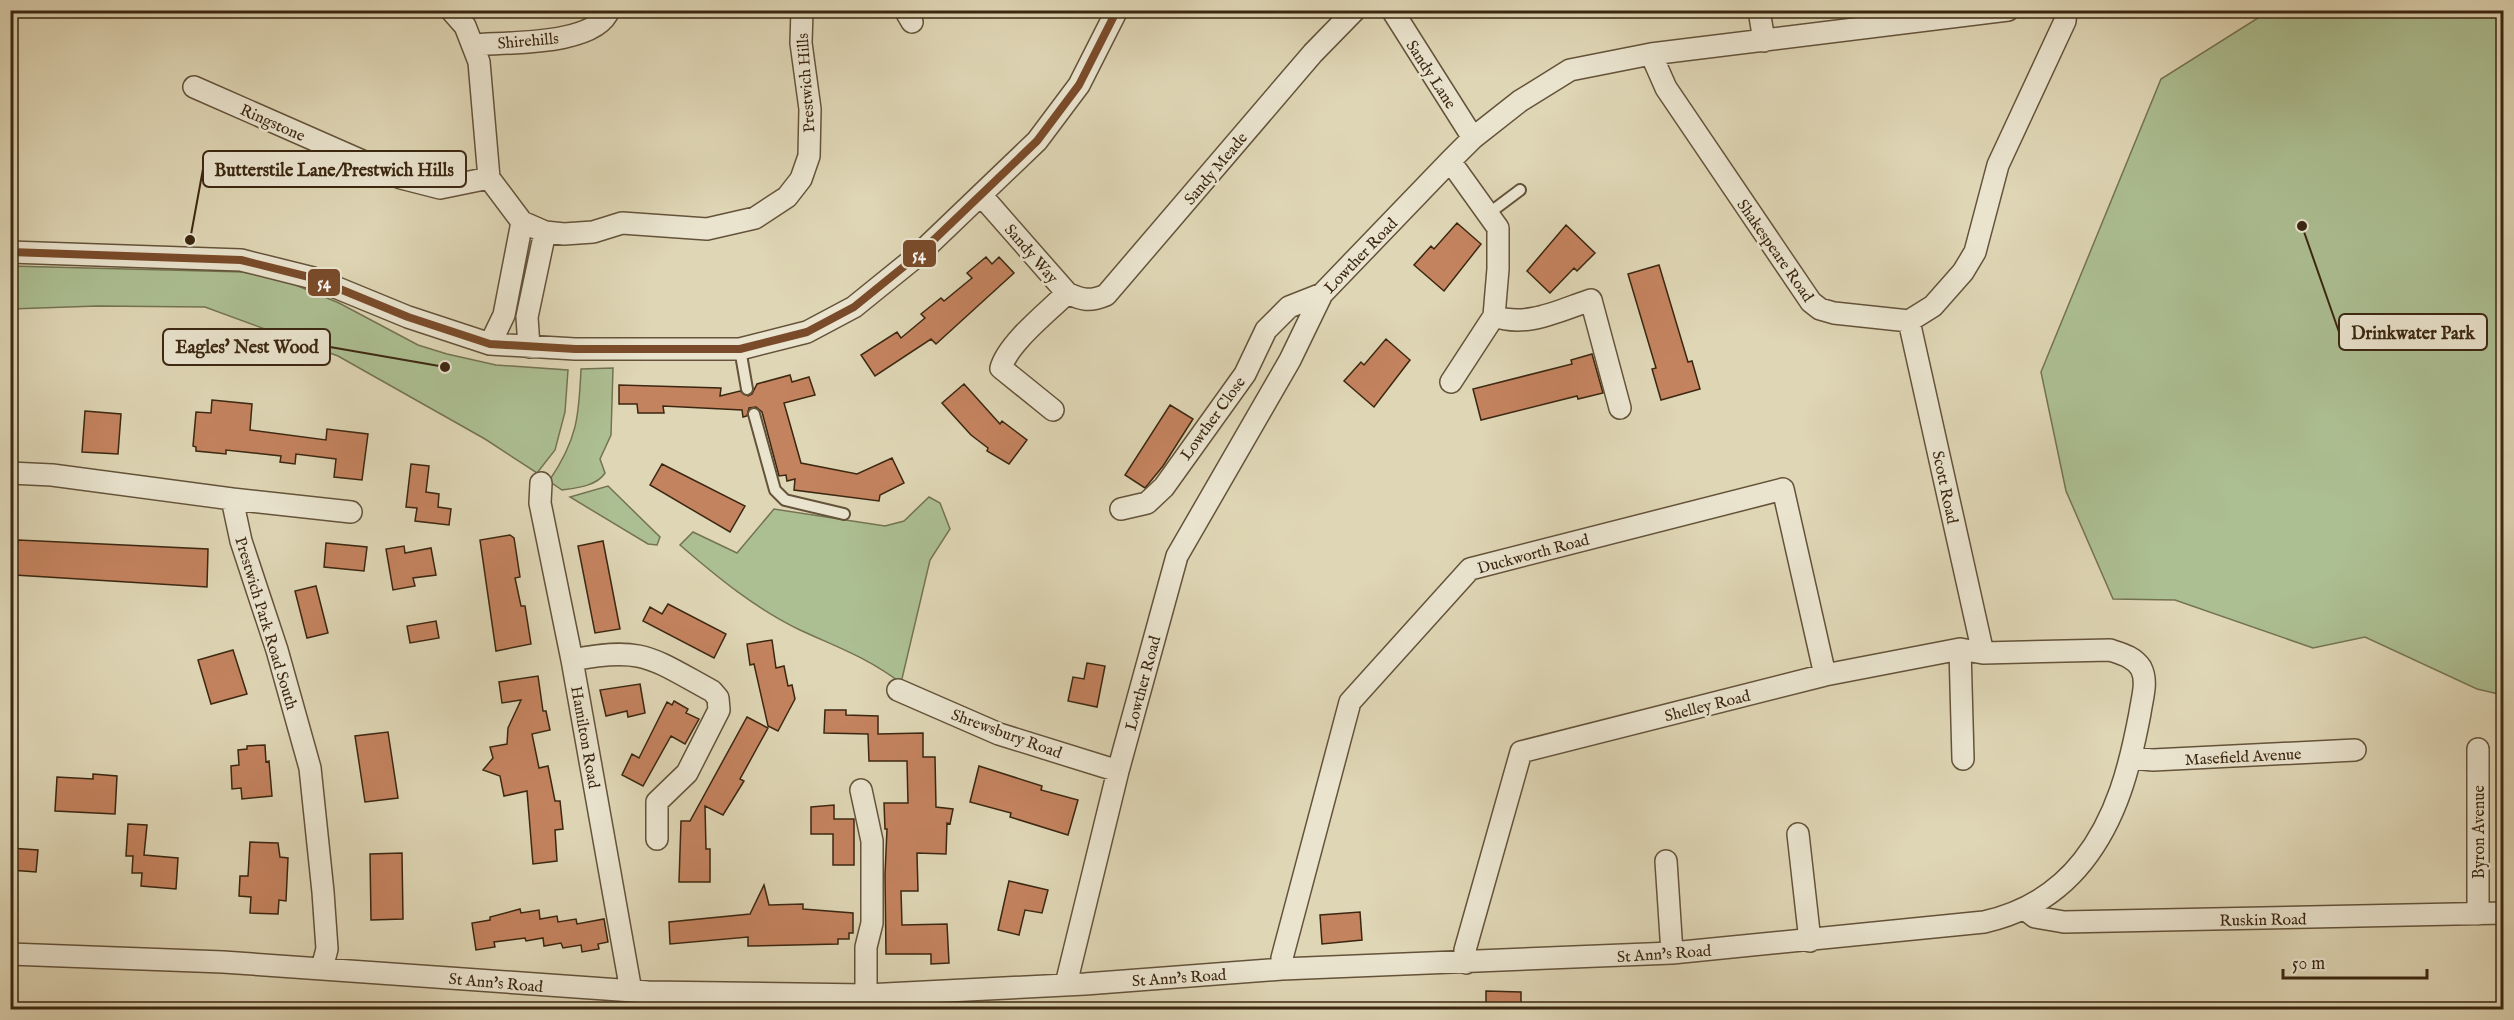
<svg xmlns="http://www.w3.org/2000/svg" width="2514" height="1020" font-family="'IM FELL English',serif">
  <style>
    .green { fill: #acbf92; stroke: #747352; stroke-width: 1.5 }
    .building { fill: #c4835f; stroke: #3b2711; stroke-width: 1.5 }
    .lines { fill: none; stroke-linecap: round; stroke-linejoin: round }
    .service-casing { stroke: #64533a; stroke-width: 14 }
    .minor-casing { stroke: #64533a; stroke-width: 24 }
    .service { stroke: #eae4cf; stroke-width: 10 }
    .minor { stroke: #eae4cf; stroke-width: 21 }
    .bus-1-casing { stroke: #eae4cf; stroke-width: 12 }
    .bus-1 { stroke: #7a4b2a; stroke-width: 8 }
    .labels { text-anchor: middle; stroke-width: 5; stroke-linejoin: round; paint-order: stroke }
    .street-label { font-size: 16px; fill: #3b2711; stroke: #eae4cf }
    .leader { fill: none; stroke: #3b2711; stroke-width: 2 }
    .callout-dot { fill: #3b2711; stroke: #eae4cf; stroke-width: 2 }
    .callout { fill: #eae4cf; stroke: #3b2711; stroke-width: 2 }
    .callout-label { font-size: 18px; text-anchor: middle; font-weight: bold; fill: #3b2711 }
    .line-badge { stroke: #eae4cf; stroke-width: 2 }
    .badge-label { font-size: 16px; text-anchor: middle; font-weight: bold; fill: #fff }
  </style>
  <rect width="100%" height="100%" fill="#dfd6b5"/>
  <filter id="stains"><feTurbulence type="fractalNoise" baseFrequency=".00333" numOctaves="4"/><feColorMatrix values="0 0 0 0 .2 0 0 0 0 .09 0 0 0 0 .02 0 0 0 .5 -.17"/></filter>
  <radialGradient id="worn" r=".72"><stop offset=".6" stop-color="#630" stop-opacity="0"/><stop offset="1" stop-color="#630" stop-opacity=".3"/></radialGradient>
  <path class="green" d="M 2269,11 L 2503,11 L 2503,695 L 2477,689 L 2365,637 L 2313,648 L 2175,600 L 2113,599 L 2066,491 L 2041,372 L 2161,79 Z
    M 10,266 L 244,272 L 286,281 L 339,303 L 418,345 L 447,354 L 496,365 L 568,370 L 565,412 L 555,450 L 537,473 L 485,439 L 338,356 L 205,307 L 97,306 L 11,309 Z
    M 613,368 L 611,435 L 600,459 L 605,473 C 597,486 576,488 562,490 L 549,481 C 577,440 579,417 581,369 Z
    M 608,486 L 660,537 L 657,545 L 648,544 L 570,497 Z
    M 929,497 L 940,503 L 950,529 L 930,560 L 901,683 C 866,657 839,648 800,630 C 756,609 717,577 680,545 L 693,532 L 737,553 L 774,509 L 885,526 L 904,521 Z"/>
  <path class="building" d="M 1457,223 L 1481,244 L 1444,291 L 1414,265 L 1431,246 L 1434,249 Z
    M 1566,225 L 1595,253 L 1577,271 L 1574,268 L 1550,293 L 1527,271 Z
    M 986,257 L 992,264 L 999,257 L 1014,273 L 936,344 L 931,339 L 875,376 L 861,355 L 897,332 L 901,338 L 925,318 L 921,314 L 941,298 L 944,301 L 972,278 L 967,273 Z
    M 1659,265 L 1688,362 L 1692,361 L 1700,389 L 1661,400 L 1652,369 L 1656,368 L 1628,274 Z
    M 1386,339 L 1410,360 L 1374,407 L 1344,381 L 1361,362 L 1364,365 Z
    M 1592,354 L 1603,393 L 1578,399 L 1577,396 L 1481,420 L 1473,389 L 1572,364 L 1571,360 Z
    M 790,375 L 792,382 L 809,377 L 815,395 L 784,403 L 801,463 L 857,474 L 892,458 L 904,483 L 880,495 L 879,501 L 794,490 L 795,479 L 787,481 L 786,475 L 779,476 L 762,412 L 756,407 L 749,408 L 747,416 L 743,417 L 742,410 L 663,406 L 664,413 L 638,413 L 637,404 L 619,404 L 619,385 L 721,388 L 720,396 L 740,391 L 748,396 L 752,394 L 757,384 Z
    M 964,384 L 1000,424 L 1002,421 L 1027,440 L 1009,464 L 987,451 L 988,448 L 971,435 L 942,403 Z
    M 212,400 L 252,404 L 250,430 L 326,440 L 327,429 L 368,434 L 362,480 L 334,477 L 336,459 L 296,454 L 295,464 L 280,462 L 281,456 L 226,450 L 226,454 L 196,451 L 196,447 L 193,446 L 196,412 L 211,413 Z
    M 1170,405 L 1193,419 L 1163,466 L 1145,488 L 1125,475 Z
    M 85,411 L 121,414 L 118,454 L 82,452 Z
    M 411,464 L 429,466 L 426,492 L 439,494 L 438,507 L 451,509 L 449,525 L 415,521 L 417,508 L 406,507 Z
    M 662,464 L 745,506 L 730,532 L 650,485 Z
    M 510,535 L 514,538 L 520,577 L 515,578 L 521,606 L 525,606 L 531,644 L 496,651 L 480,540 Z
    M 18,540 L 208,549 L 207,587 L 15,575 Z
    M 603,541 L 620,629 L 595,633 L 578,546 Z
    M 326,543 L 367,547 L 364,571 L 324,567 Z
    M 404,546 L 405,553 L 431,548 L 436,575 L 413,578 L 415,586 L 393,590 L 386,549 Z
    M 316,586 L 328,633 L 307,638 L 295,591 Z
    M 668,604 L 726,634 L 714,658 L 643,621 L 650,607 L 662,614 Z
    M 436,621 L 439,638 L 410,643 L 407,626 Z
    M 772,640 L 776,668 L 784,666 L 788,686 L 792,685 L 795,699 L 778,731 L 768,726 L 754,664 L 750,665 L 747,644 Z
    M 233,650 L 247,694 L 211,704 L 198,660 Z
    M 1087,663 L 1105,666 L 1097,707 L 1068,701 L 1073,677 L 1084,679 Z
    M 538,676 L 543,711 L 546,711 L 550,730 L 532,734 L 539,768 L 548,766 L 555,801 L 560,801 L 563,829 L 555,830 L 557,861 L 533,864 L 527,791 L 504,796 L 500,776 L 483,770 L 493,758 L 490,747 L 507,744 L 508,728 L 521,700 L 502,703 L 499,682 Z
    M 640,684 L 645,713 L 628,717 L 627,711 L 606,716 L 600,690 Z
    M 674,701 L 688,709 L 686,713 L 699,719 L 685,744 L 671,736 L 643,786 L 622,775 L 632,754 L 639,758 L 667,702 L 672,705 Z
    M 825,710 L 846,710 L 846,715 L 878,716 L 878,734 L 923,733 L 923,757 L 935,757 L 936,807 L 953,809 L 950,824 L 947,823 L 946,854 L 917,853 L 918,891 L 901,891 L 902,925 L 947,924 L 949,963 L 931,964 L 931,954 L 886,954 L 885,875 L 887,829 L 885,829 L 884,803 L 908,803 L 907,761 L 869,761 L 868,734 L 824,733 Z
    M 747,717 L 768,728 L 740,779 L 744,781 L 723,815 L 705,806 L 706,849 L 710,849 L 710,882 L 679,882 L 681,821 L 690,821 Z
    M 388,732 L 398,798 L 365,802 L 355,736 Z
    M 265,745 L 266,762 L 269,761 L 272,796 L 242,799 L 241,788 L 232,789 L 231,766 L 239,765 L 238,750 L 247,749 L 247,746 Z
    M 979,766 L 1042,786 L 1041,790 L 1078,800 L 1068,835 L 1010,817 L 1011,813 L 970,802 Z
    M 93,774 L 117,776 L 115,814 L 55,811 L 57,777 L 93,779 Z
    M 834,805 L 834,819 L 854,819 L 854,865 L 833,865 L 833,834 L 811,834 L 811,807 Z
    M 128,824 L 147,825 L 144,855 L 178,858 L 176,889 L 141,886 L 142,873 L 132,873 L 133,856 L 126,856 Z
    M 250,842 L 278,843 L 280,857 L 288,858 L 286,901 L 279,900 L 278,914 L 250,913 L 251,897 L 239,896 L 240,876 L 248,876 Z
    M 10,848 L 38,850 L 36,872 L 10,870 Z
    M 402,853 L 403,919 L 371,920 L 370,854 Z
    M 1009,881 L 1048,890 L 1042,913 L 1025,910 L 1019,935 L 998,930 Z
    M 764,885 L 769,905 L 803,904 L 803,909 L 853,913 L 853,933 L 849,933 L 849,939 L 838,939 L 838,944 L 748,946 L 748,937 L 670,944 L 669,922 L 750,914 Z
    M 520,909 L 521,913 L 539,910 L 540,919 L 557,916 L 558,922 L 576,919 L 577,924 L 604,919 L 608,942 L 598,944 L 599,949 L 582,952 L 581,945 L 563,948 L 561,943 L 544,946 L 543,938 L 526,941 L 525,938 L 494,942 L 495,947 L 476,950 L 472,923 L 490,920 L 490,917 Z
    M 1360,912 L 1362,940 L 1322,944 L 1320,915 Z
    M 1486,991 L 1521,992 L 1521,1010 L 1486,1010 Z"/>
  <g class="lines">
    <defs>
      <path id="service" d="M 1488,214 L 1520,190
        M 740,349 L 747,389
        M 754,414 L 775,490 L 785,500 L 844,514"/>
      <path id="minor" d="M 451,10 L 465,26 L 479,62 L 489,178 L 522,222 L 545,232 L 564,234 L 593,232 L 622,223 L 707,229 L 755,218 L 787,197 L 801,179 L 809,156 L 810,109 L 801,43 L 802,10
        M 905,10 L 912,22
        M 1392,10 L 1473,138
        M 1759,10 L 1764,41
        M 473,45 C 506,42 596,46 609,10
        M 1651,54 L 1666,88 L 1811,302 L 1820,309 L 1834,313 L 1909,321 L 1933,306 L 1963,272 L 1975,252 L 1998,165 L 2065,21 L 2066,10
        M 194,87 L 401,178 L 440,188 L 489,178
        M 1450,161 L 1498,228 L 1498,269 L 1494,316 C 1527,328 1560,310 1591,300 L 1620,408
        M 981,195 L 1067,293 C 1082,300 1090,302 1106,295 L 1313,53 L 1355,10
        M 10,252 L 241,260 L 313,278 L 408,317 L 490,344 L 575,349 L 740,349 L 807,332 L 854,307 L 917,256 L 1037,141 L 1079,85 L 1117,10
        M 1909,321 L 1983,653
        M 490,344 L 504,315 L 522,222
        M 529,347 L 527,317 L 545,232
        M 1451,382 L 1494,316
        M 1053,410 L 1001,368 C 1008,343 1048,312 1067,293
        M 10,473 L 52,475 L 232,499 L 241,541 L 277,650 L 310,768 L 323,892 L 327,949 L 322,968
        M 541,483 L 540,503 L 572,660 L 631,991
        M 232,499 L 351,512
        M 1121,509 L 1147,503 L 1164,487 L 1245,374 L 1266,330 L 1289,307 L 1322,294
        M 1960,649 L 1963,759
        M 572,660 C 643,646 651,658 712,691 L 718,698 L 719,710 L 687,773 L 657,802 L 657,839
        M 898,690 L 999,734 L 1118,771
        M 2478,749 L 2478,914
        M 2132,758 L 2153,760 L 2355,750
        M 861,790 L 872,841 L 872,923 L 866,947 L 866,995
        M 1798,834 L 1810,941
        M 1666,861 L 1672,953
        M 2026,910 L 2035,917 L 2064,922 L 2504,913
        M 10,954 L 223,962 L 648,992 L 866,995 L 1085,984 L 1282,969 L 1672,953 L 1984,922 C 2024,913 2057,894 2083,861 C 2117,818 2130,766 2140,713 C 2142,698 2148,682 2141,668 C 2134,657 2122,654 2110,650 L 1983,653 L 1960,649 L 1825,675 L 1521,752 L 1465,950 L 1466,963
        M 1282,969 L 1282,958 L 1350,702 L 1470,569 L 1783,489 L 1825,675
        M 1066,984 L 1118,771 L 1177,556 L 1290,360 L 1322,294 L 1450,161 L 1473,138 L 1520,101 L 1570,70 L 1651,54 L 2008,10"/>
    </defs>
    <use href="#service" class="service-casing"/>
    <use href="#minor" class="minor-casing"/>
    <use href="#service" class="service"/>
    <use href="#minor" class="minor"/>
    <defs>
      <path id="bus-1" d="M 10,252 L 241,260 L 313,278 L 408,317 L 490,344 L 575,349 L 740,349 L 807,332 L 854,307 L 917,256 L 1037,141 L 1079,85 L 1117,10"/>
    </defs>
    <use href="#bus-1" class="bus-1-casing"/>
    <use href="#bus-1" class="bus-1"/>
  </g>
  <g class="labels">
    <g class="street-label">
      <text transform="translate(528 40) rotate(-5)" y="6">Shirehills</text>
      <text transform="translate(1432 74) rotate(57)" y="6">Sandy Lane</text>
      <text transform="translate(805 83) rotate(-94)" y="6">Prestwich Hills</text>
      <text transform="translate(273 122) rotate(24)" y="6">Ringstone</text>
      <text transform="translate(1215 168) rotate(-50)" y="6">Sandy Meade</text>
      <text transform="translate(1776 250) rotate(55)" y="6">Shakespeare Road</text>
      <text transform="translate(1032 253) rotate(49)" y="6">Sandy Way</text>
      <text transform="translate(1360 255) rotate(-46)" y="6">Lowther Road</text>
      <text transform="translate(1212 418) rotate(-54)" y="6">Lowther Close</text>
      <text transform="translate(1946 487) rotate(78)" y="6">Scott Road</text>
      <text transform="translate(1533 553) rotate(-15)" y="6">Duckworth Road</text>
      <text transform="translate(267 623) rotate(73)" y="6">Prestwich Park Road South</text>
      <text transform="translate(1142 683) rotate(-75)" y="6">Lowther Road</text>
      <text transform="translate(1707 705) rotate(-14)" y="6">Shelley Road</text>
      <text transform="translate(1007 733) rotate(20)" y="6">Shrewsbury Road</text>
      <text transform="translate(586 737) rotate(80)" y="6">Hamilton Road</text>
      <text transform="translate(2243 756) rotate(-3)" y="6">Masefield Avenue</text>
      <text transform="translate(2478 832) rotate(-90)" y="6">Byron Avenue</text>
      <text transform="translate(2263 919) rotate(-1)" y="6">Ruskin Road</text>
      <text transform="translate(1664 953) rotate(-4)" y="6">St Ann's Road</text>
      <text transform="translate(1179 977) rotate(-4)" y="6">St Ann's Road</text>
      <text transform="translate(496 982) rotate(5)" y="6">St Ann's Road</text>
    </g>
  </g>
  <path class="leader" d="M190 240L203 169M2302 226L2339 332M445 367L330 347"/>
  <g class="callout-dot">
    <circle cx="190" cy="240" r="6"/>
    <circle cx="2302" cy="226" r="6"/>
    <circle cx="445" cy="367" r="6"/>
  </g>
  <g class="callout">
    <rect x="203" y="151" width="263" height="36" rx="6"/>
    <rect x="2339" y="314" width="148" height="36" rx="6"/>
    <rect x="163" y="329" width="167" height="36" rx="6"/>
  </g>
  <g class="callout-label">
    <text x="334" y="176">Butterstile Lane/Prestwich Hills</text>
    <text x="2413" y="339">Drinkwater Park</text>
    <text x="247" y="353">Eagles' Nest Wood</text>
  </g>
  <g class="line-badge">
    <rect x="902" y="239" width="35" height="29" rx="6" fill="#7a4b2a"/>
    <rect x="307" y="268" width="34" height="29" rx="6" fill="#7a4b2a"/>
  </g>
  <g class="badge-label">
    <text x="919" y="260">54</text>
    <text x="324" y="288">54</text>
  </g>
  <rect width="2514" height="1020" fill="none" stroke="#dfd6b5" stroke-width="36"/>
  <rect x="12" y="12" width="2490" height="996" fill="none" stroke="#3b2711" stroke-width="3"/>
  <rect x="18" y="18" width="2478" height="984" fill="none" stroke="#3b2711" stroke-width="1.5"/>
  <path d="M2283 969v9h144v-9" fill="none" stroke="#3b2711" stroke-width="3"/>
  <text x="2292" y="969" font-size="18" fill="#3b2711" stroke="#eae4cf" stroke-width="4.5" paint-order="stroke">50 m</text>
  <rect width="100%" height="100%" filter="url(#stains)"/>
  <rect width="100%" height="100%" fill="url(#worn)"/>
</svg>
